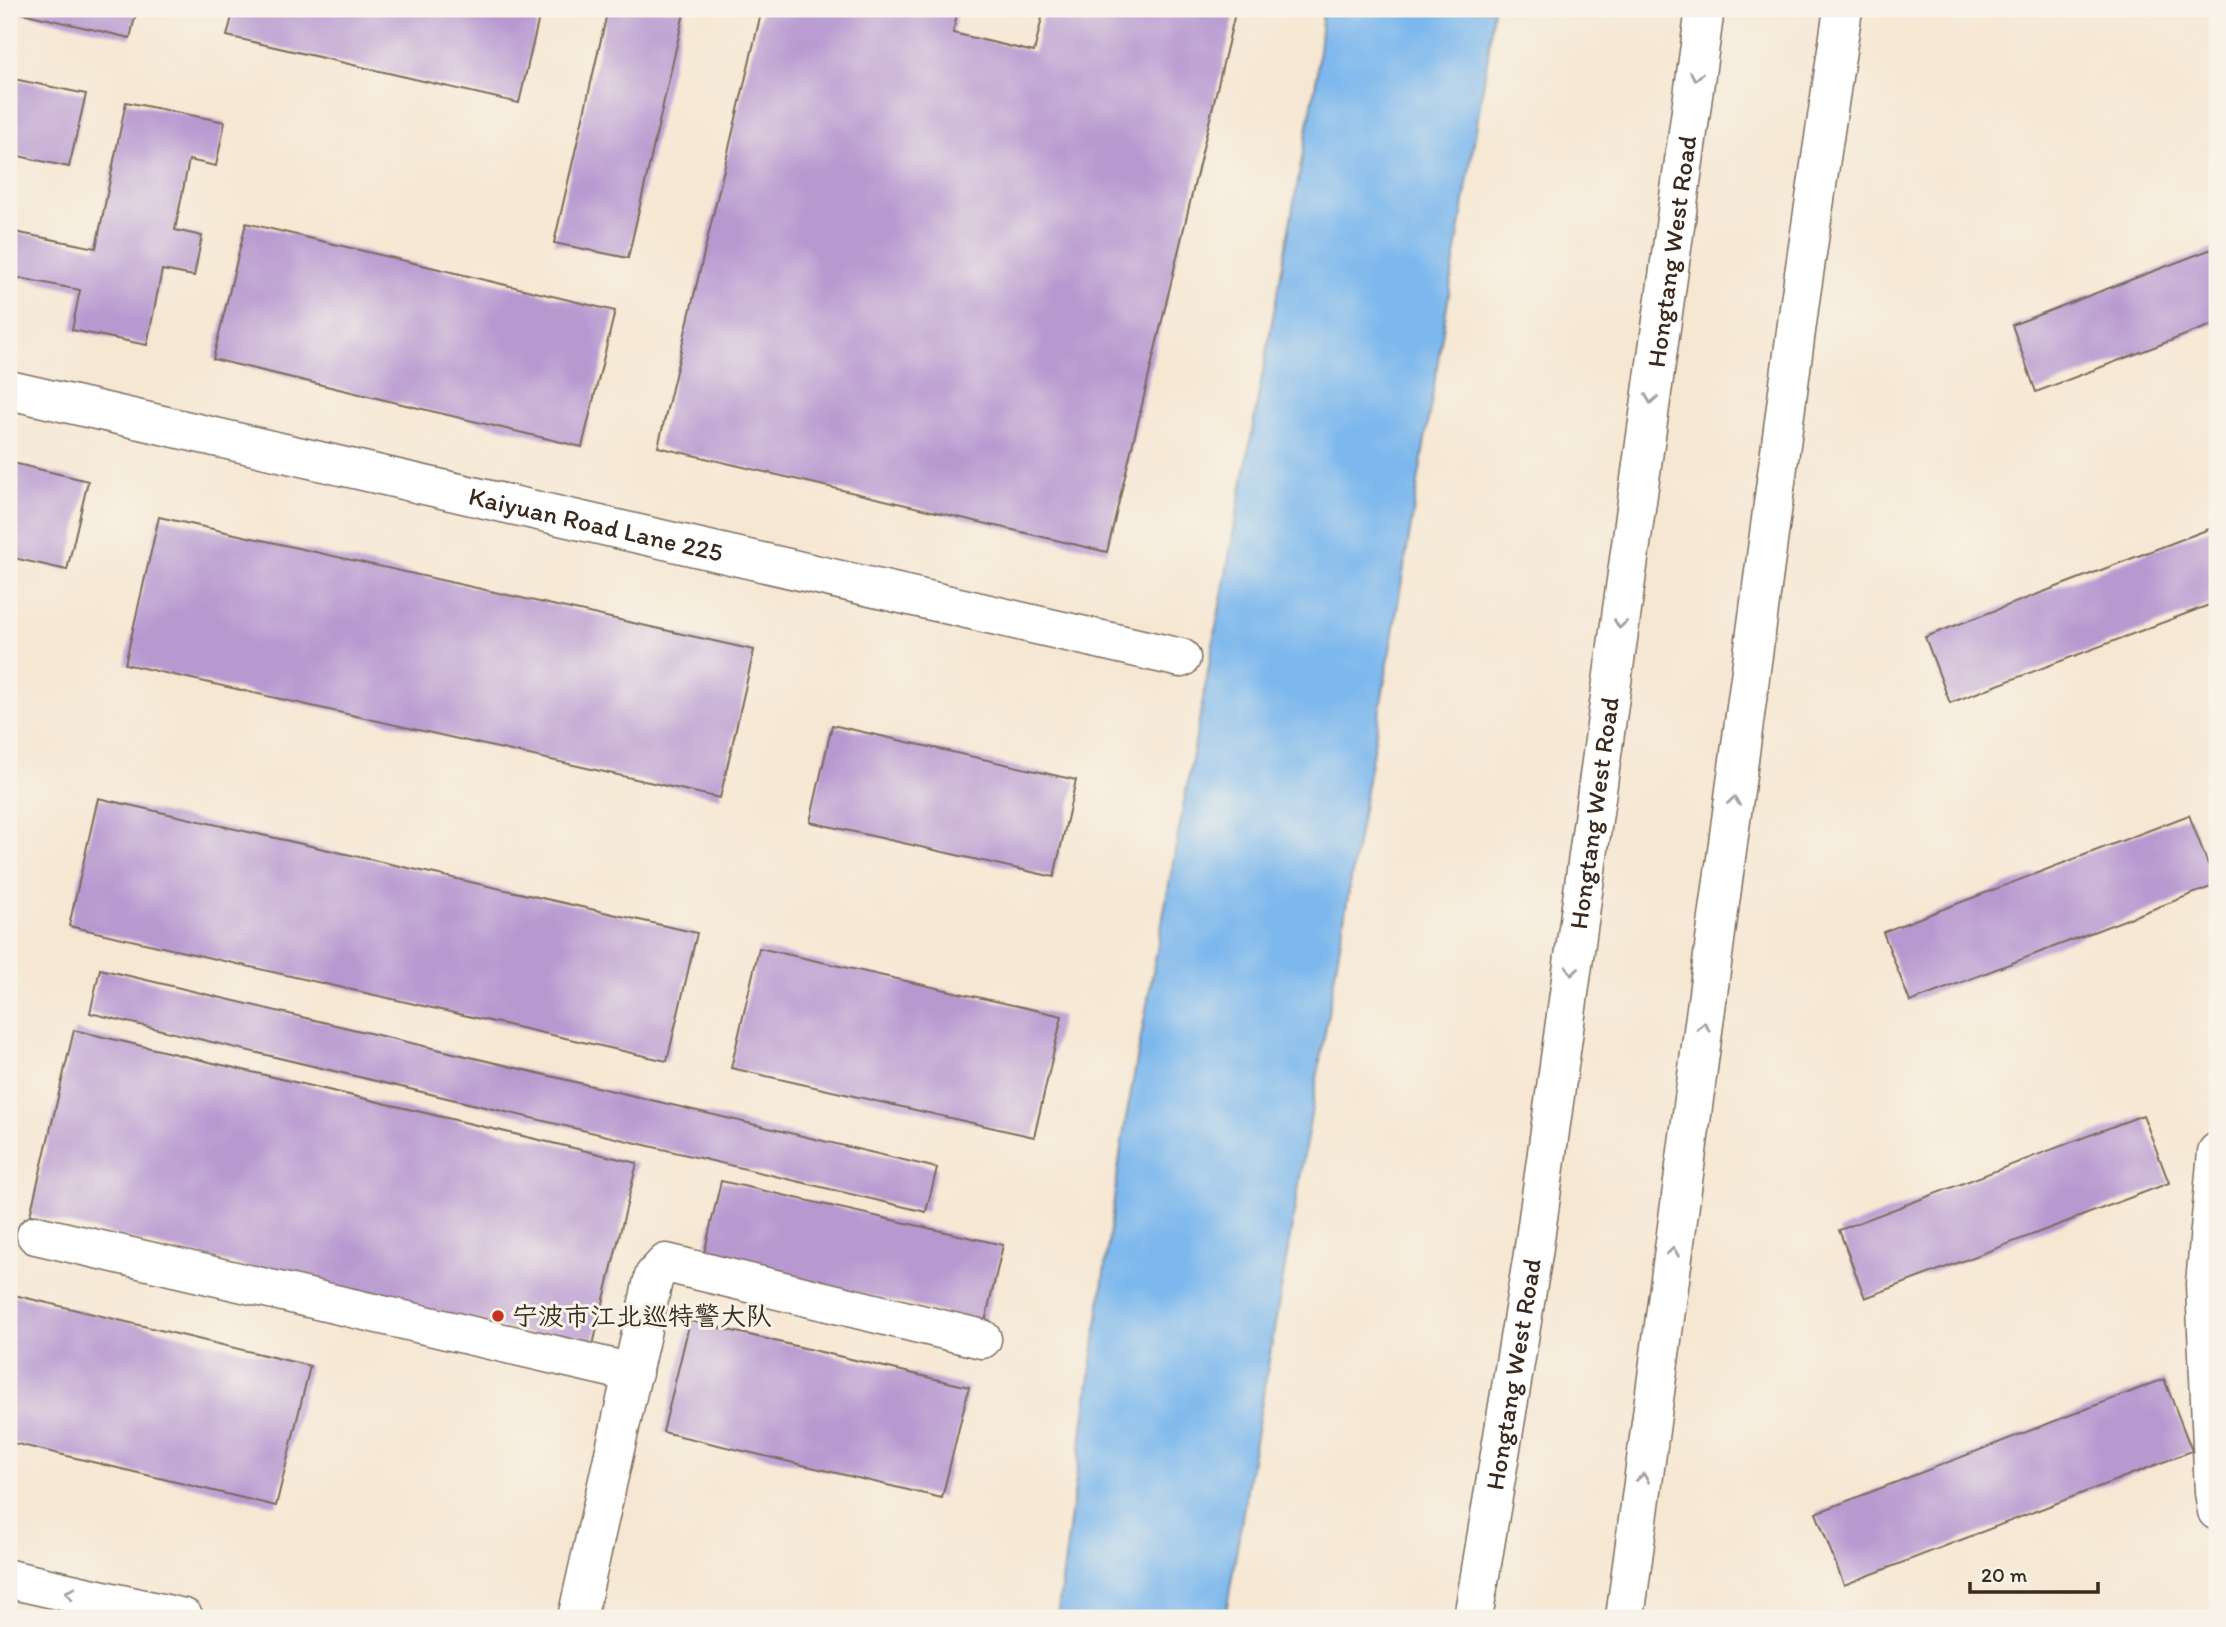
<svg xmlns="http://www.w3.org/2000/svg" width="2226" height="1627" font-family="Itim,'LXGW WenKai TC',sans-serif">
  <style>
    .water { fill: #7cb7ed; stroke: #5c7086; stroke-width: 2 }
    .building { fill: #b799d0 }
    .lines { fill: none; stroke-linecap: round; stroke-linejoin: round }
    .minor-casing { stroke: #7c6c5d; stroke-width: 41 }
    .major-casing { stroke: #7c6c5d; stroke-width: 41 }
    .minor { stroke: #fff; stroke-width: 38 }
    .major { stroke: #fff; stroke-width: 38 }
    .oneway { stroke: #a79f9a }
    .poi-dot { fill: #c8321e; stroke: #f7f3e8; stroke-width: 2.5 }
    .labels { text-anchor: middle; stroke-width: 6; stroke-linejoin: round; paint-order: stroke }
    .street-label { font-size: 26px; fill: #3b2a1e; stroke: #f7f3e8 }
    .poi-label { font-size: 26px; fill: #3b2a1e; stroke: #f7f3e8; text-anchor: start }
  </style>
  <rect width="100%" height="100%" fill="#f7f3e8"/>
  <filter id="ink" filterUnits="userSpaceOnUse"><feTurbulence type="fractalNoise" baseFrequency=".0143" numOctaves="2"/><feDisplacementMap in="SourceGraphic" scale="14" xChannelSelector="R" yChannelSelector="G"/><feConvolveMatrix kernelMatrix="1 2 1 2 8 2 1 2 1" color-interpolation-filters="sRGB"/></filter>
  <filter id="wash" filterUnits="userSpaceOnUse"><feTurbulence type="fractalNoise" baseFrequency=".00686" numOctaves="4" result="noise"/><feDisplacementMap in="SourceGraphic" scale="28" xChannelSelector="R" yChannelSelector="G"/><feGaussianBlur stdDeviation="1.57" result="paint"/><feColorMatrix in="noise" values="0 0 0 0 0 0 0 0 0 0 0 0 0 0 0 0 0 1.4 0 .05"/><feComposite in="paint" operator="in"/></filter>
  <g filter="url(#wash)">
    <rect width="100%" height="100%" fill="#f6e7d3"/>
    <path class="water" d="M 1323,9 L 1493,9 L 1488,56 L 1403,574 L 1225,1618 L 1057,1618 L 1122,1141 L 1316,82 Z"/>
    <g id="blocks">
      <path class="building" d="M 9,9 L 137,9 L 130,38 L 9,10 Z
        M 234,9 L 541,9 L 519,103 L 227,36 Z
        M 608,9 L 685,9 L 628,258 L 554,243 Z
        M 762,9 L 958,9 L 953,33 L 1034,52 L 1044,9 L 1236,9 L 1107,552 L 658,447 Z
        M 9,78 L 86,94 L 69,167 L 9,154 Z
        M 126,102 L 225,122 L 216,166 L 189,160 L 175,230 L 202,236 L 194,276 L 162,270 L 147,345 L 72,330 L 80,290 L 9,276 L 9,231 L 96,248 Z
        M 246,223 L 615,311 L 582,447 L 213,359 Z
        M 2217,247 L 2217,323 L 2036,392 L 2012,325 Z
        M 9,462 L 88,481 L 67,570 L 9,557 Z
        M 159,517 L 754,650 L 720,798 L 125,664 Z
        M 2217,526 L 2217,602 L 1950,703 L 1925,637 Z
        M 832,725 L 1076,780 L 1054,877 L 810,822 Z
        M 98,798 L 697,933 L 667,1061 L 69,926 Z
        M 2189,815 L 2216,885 L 1910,1002 L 1883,932 Z
        M 759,948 L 1062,1016 L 1034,1137 L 731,1068 Z
        M 100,969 L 937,1168 L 926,1212 L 90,1013 Z
        M 74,1030 L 637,1163 L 592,1349 L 30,1215 Z
        M 2143,1115 L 2169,1183 L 1865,1298 L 1839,1230 Z
        M 721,1181 L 1003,1245 L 985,1322 L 703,1258 Z
        M 10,1294 L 310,1366 L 276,1506 L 9,1442 Z
        M 690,1321 L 969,1387 L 942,1498 L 663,1432 Z
        M 2164,1379 L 2192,1451 L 1844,1585 L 1816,1513 Z"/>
    </g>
  </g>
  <g filter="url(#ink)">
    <use href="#blocks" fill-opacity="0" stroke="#7c6c5d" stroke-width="2"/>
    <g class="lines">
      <defs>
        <g id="minor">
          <path id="s1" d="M 9,390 L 1181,658"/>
          <path d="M 2217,1152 L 2205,1284 L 2214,1492 L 2217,1511"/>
          <path d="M 36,1235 L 633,1373"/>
          <path d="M 577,1618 L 654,1276 L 666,1263 L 982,1339"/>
        </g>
        <g id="major">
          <path d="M 9,1579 L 184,1618"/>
          <path id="s2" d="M 1473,1618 L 1533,1254 L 1705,9"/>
          <path d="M 1625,1618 L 1800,301 L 1843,9"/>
        </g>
      </defs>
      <use href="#minor" class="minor-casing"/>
      <use href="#major" class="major-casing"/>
      <use href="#minor" class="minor"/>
      <use href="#major" class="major"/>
    </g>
    <defs><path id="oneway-chevron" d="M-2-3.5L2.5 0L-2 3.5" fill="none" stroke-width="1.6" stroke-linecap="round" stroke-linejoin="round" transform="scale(1.75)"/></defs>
    <g class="oneway">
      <use href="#oneway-chevron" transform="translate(1696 76) rotate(98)"/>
      <use href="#oneway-chevron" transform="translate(1651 399) rotate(98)"/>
      <use href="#oneway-chevron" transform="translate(1620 624) rotate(98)"/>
      <use href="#oneway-chevron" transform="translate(1734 801) rotate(-82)"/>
      <use href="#oneway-chevron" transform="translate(1572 971) rotate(98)"/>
      <use href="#oneway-chevron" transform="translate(1704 1027) rotate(-82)"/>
      <use href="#oneway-chevron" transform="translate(1673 1252) rotate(-82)"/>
      <use href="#oneway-chevron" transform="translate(1643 1478) rotate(-82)"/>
      <use href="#oneway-chevron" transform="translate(70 1593) rotate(-167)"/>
    </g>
  </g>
  <circle class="poi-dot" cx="498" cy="1316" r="7"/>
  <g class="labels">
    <g class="street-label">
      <text dy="9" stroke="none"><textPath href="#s2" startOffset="1381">Hongtang West Road</textPath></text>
      <text dy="9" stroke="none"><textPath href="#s1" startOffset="602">Kaiyuan Road Lane 225</textPath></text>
      <text dy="9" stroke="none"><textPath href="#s2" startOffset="814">Hongtang West Road</textPath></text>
      <text dy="9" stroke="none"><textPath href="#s2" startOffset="247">Hongtang West Road</textPath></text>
    </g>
    <g class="poi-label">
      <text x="512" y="1325">宁波市江北巡特警大队</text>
    </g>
  </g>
  <rect width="2226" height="1627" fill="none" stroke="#f7f3e8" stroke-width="35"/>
  <path d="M1970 1582v10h128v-10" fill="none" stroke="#3b2a1e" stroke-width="3.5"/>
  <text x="1981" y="1582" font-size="21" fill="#3b2a1e" stroke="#f7f3e8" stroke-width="5" paint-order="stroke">20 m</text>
</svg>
